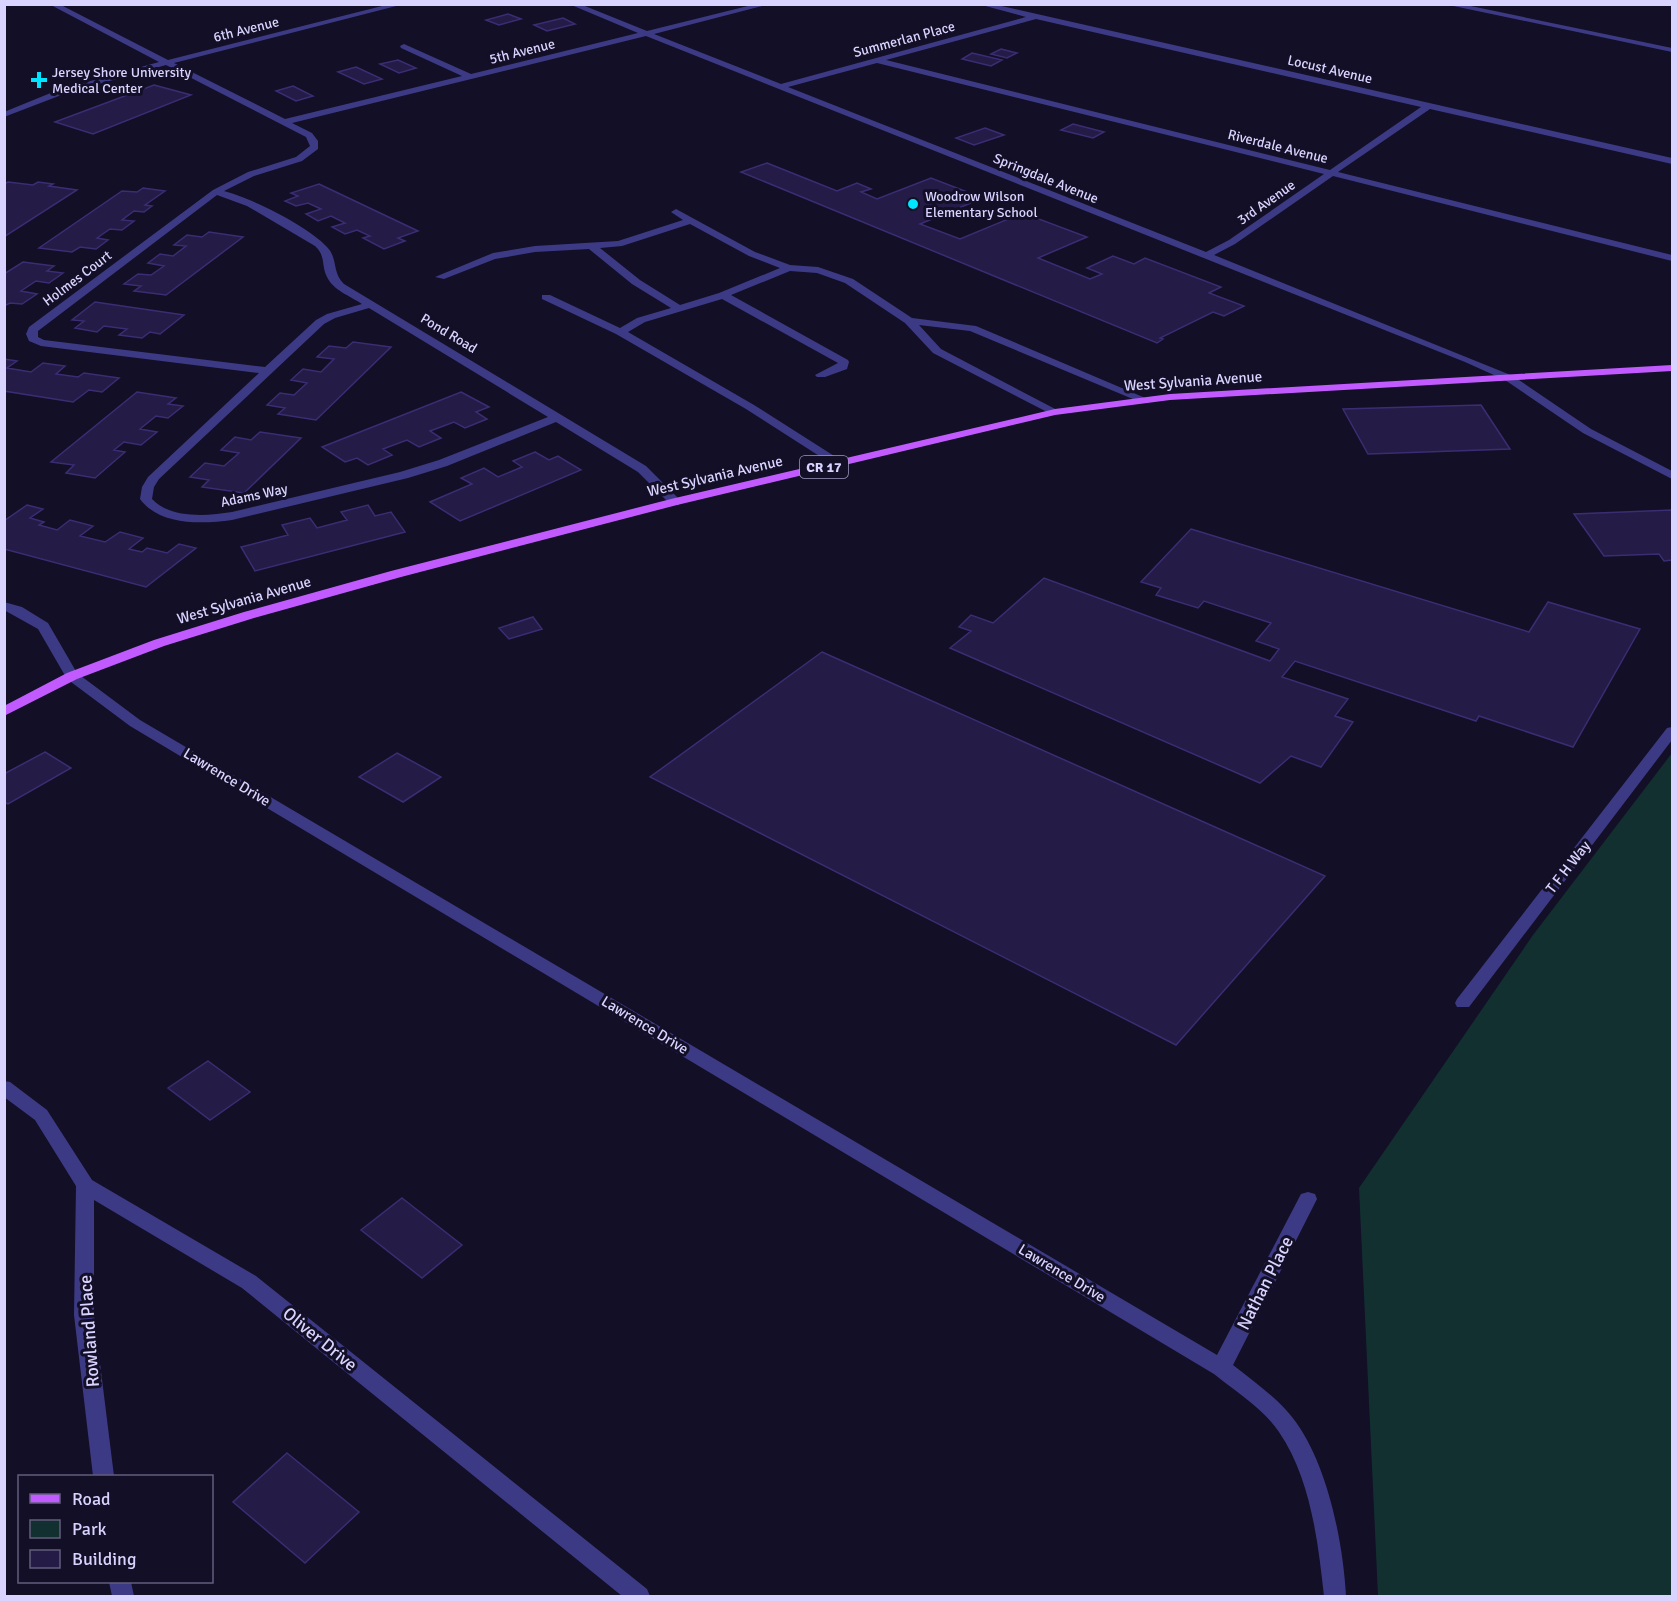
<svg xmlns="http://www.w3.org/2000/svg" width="1677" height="1601" font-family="Signika,sans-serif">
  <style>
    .green { fill: #12302f }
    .building { fill: #241b47; stroke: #3b2d73; stroke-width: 1.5 }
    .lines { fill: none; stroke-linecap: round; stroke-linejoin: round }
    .minor { fill: #3d3a85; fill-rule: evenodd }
    .major { fill: #c25bff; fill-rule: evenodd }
    .poi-dot { fill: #00e5ff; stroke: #130f26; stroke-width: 2 }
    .labels { text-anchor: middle; stroke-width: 6; stroke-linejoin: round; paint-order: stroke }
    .far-street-label { font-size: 14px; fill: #d9d4ff; stroke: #130f26 }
    .far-poi-label { font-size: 14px; fill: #d9d4ff; stroke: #130f26; text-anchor: start }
    .shield { fill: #130f26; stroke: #9e99be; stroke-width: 1.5 }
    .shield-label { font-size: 14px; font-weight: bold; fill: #d9d4ff }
    .street-label { font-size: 15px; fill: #d9d4ff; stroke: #130f26 }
    .near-street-label { font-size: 18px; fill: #d9d4ff; stroke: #130f26 }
  </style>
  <rect width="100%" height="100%" fill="#130f26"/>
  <path class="green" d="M 1672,753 L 1672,1596 L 1378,1596 L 1359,1188 L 1533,935 Z"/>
  <path class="building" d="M 508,14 L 521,19 L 499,25 L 486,20 Z
    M 563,18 L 575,24 L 547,31 L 534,25 Z
    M 1001,49 L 1017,53 L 1007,58 L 991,54 Z
    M 972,53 L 1002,60 L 991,66 L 962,59 Z
    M 398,60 L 416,68 L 399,73 L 380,64 Z
    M 356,67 L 382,79 L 364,84 L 338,72 Z
    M 154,85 L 191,95 L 93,134 L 55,122 Z
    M 293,86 L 313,96 L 296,101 L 276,91 Z
    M 1073,124 L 1104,132 L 1093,138 L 1061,130 Z
    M 985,128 L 1004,135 L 974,145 L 956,138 Z
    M 767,163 L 837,191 L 857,183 L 871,189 L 861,192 L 877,199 L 931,178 L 983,198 L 920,224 L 960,239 L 1023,213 L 1087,237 L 1038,258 L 1090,279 L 1102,274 L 1087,268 L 1113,256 L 1134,264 L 1145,258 L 1221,287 L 1209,293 L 1244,306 L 1224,316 L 1213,312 L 1160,338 L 1163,339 L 1157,343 L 741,172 Z
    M 8,182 L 33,185 L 38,182 L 53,184 L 49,186 L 77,190 L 4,237 L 4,184 Z
    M 319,184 L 418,231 L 398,238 L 405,241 L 384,249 L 363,238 L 370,236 L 357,230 L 345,234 L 332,227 L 345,223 L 331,216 L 318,221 L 306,214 L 321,209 L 308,203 L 296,206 L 285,201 L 298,196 L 291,193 Z
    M 143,188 L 165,191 L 145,205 L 152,206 L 144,212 L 134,211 L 122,220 L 134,221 L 122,230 L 110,229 L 97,238 L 108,240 L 96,249 L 80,247 L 72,252 L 39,248 L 122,191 L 137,192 Z
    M 209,232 L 243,237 L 166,295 L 134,291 L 141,286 L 124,284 L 138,274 L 151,275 L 164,266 L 148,263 L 160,254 L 173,256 L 186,246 L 174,245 L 187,235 L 202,237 Z
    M 23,262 L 54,266 L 47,271 L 63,273 L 49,283 L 36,281 L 21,291 L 37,294 L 22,304 L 10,303 L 4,306 L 4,274 Z
    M 95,302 L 184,315 L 160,334 L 150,332 L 142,338 L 119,335 L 127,329 L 104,326 L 97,332 L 75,328 L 84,321 L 72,320 Z
    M 353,342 L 391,347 L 316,420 L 278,414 L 285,408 L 267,405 L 280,393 L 294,395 L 307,383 L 291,380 L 303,369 L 321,372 L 334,359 L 317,357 L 329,346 L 346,348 Z
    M 4,359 L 17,361 L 7,368 L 31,372 L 43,363 L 65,366 L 56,374 L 78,377 L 84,373 L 119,378 L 102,392 L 89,390 L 73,402 L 4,391 Z
    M 137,392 L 176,398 L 168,404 L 183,406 L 168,418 L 156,416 L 140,429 L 157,432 L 141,445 L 124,442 L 114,450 L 125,452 L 95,478 L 66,473 L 74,465 L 51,462 Z
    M 461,392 L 489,407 L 476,412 L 487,419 L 465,428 L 454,422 L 430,431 L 441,438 L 419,447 L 407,440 L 383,449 L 392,455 L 368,465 L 357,458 L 345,462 L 322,447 Z
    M 1481,405 L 1510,449 L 1368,454 L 1343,409 Z
    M 260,432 L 301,438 L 244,493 L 202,487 L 209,480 L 190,477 L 205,463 L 224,466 L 239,453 L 221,450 L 235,437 L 251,440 Z
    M 535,452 L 549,460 L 558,456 L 581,470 L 460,521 L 430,502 L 472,484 L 461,478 L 484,468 L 498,477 L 522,467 L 513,461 Z
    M 27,505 L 43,509 L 30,518 L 44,522 L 39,525 L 57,530 L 70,520 L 93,526 L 80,536 L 105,542 L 120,532 L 143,538 L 129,549 L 142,552 L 147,548 L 167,553 L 179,544 L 196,548 L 146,587 L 4,549 L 4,521 Z
    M 368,505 L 375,516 L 391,512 L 405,532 L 255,571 L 241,547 L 288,535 L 282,525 L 310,518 L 317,528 L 347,520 L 341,512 Z
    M 1672,510 L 1672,560 L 1664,561 L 1659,554 L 1604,556 L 1574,514 Z
    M 1191,529 L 1529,632 L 1548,602 L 1640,629 L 1573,747 L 1479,716 L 1476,721 L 1295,661 L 1282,677 L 1348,699 L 1335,716 L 1353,722 L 1321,767 L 1291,756 L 1260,783 L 950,648 L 971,631 L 959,627 L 971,615 L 993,623 L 1044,578 L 1270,661 L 1279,649 L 1256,641 L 1271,623 L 1204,601 L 1198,608 L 1156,595 L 1161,588 L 1141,582 Z
    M 533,617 L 542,629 L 509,639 L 499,628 Z
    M 822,652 L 1325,876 L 1176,1045 L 650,777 Z
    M 45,752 L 71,768 L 8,804 L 4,802 L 4,774 Z
    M 397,753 L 441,777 L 403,802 L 359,777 Z
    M 208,1061 L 250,1092 L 210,1120 L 168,1088 Z
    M 402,1198 L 462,1245 L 422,1278 L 361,1230 Z
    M 287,1453 L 359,1512 L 305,1563 L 233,1502 Z"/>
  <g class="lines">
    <path class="minor" d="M 49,4 L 59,4 L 168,60 L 390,4 L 404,4 L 174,63 L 285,119 L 462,76 L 401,48 L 400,46 L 404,44 L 471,74 L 638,33 L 569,4 L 580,4 L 647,31 L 756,4 L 770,4 L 654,34 L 781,84 L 1026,17 L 978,4 L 993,4 L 1672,158 L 1672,164 L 1430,109 L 1338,172 L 1672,255 L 1672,261 L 1333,176 L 1235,244 L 1214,255 L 1513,376 L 1591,429 L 1672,471 L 1672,479 L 1583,433 L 1505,380 L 1465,362 L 646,36 L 292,123 L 312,133 L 318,141 L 318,149 L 302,161 L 254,176 L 224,191 C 251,198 308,226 327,247 C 338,258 332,273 344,284 L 646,466 L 679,499 L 679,505 L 671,505 L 638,472 L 556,422 L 447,466 L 408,478 L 232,520 C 202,524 160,526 140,499 L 142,487 L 148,477 L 259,373 L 41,346 L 29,341 L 26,334 L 29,327 L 213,190 L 248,172 L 296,157 L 310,146 L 306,137 L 166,65 L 64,94 L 4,117 L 4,112 L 58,90 L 159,62 ZM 1036,19 L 1421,107 L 1330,170 L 886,60 ZM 877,63 L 1324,174 L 1229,240 L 1206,252 L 788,87 ZM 217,195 L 247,206 L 315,246 C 326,256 321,265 327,277 C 333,290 350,296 362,304 L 327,314 L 316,320 L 265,367 L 44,340 L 38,337 L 38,331 ZM 369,308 L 548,417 L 439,460 L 400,472 L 232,512 C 207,516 171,519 152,499 L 154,487 L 159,479 L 324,324 L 335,318 Z
      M 1444,4 L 1461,4 L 1672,48 L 1672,52 Z
      M 676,209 L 755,252 L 790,265 L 818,267 L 853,279 L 912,318 L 976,326 L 1150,400 L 1148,402 L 1140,402 L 970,331 L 919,325 L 941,349 L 1061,412 L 1059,414 L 1051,414 L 933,353 L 905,323 L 845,283 L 817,273 L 790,271 L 731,295 L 848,360 L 849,362 L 847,369 L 825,377 L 817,377 L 815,375 L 838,363 L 722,299 L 645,322 L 628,332 L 754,405 L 842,461 L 844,464 L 838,468 L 746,409 L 616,334 L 542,299 L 542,295 L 550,295 L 620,328 L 637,318 L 671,308 L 632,284 L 589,249 L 535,252 L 495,259 L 444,279 L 435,277 L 493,253 L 535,246 L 618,241 L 683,220 L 671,212 ZM 690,224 L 749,256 L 780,268 L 719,293 L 680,305 L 640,280 L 600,248 L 622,246 Z
      M 4,602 L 22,607 L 48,623 L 77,673 L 140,720 L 1217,1355 L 1301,1194 L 1308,1192 L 1315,1194 L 1317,1199 L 1233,1365 C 1253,1381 1276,1397 1292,1417 C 1327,1461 1343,1541 1346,1596 L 1324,1596 C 1318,1542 1311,1479 1279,1432 C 1264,1409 1236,1392 1214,1374 L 130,726 L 67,679 L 38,629 L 4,610 Z
      M 1672,727 L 1672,740 L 1469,1007 L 1457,1007 L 1455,1003 L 1457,999 L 1667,728 Z
      M 4,1081 L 10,1082 L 47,1110 L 92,1180 L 256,1276 L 647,1589 L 650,1596 L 622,1596 L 242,1288 L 94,1200 L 94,1315 L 114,1476 L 93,1476 L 74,1315 L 76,1186 L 35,1120 L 4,1097 Z
      M 109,1582 L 131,1582 L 134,1596 L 112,1596 Z"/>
    <path class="major" d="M 1672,365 L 1672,371 L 1170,400 L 1055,415 L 677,505 L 401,577 L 254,618 L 164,646 L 77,679 L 4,716 L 4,706 L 67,673 L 154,640 L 244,612 L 391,571 L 671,499 L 1055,409 L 1170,394 Z"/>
  </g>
  <g class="poi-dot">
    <path d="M36 71h6v6h6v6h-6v6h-6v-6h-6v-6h6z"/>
    <circle cx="913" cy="204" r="6"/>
  </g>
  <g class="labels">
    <g class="far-street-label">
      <text transform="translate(246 29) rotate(-14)" y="5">6th Avenue</text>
      <text transform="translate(904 39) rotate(-15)" y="5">Summerlan Place</text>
      <text transform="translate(522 51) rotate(-14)" y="5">5th Avenue</text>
      <text transform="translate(1330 69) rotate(13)" y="5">Locust Avenue</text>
      <text transform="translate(1278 146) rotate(14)" y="5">Riverdale Avenue</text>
      <text transform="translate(1046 178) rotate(22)" y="5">Springdale Avenue</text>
      <text transform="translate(1266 202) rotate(-35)" y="5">3rd Avenue</text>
      <text transform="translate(77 278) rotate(-37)" y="5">Holmes Court</text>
      <text transform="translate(449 333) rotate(31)" y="5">Pond Road</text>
      <text transform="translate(254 495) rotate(-12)" y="5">Adams Way</text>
    </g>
    <g class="far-poi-label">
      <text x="52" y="77">Jersey Shore University<tspan x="52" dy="16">Medical Center</tspan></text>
      <text x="925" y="201">Woodrow Wilson<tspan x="925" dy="16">Elementary School</tspan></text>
    </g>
    <rect class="shield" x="800" y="456" width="48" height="22" rx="4.5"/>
    <g class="shield-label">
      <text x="824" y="472">CR 17</text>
    </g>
    <g class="street-label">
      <text transform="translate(1193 381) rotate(-4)" y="5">West Sylvania Avenue</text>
      <text transform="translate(715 476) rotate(-13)" y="5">West Sylvania Avenue</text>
      <text transform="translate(244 600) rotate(-16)" y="5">West Sylvania Avenue</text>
      <text transform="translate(227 777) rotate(31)" y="5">Lawrence Drive</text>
      <text transform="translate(1568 867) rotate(-52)" y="5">T F H Way</text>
      <text transform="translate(645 1025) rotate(31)" y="5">Lawrence Drive</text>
      <text transform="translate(1062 1273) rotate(31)" y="5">Lawrence Drive</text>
    </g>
    <g class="near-street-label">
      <text transform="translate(1265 1283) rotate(-63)" y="6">Nathan Place</text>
      <text transform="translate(89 1331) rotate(-94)" y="6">Rowland Place</text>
      <text transform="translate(320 1339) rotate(39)" y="6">Oliver Drive</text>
    </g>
  </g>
  <rect width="1677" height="1601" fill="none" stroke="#d9d4ff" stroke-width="12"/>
  <rect x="18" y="1475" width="195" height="108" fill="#130f26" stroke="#625e7d" stroke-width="1.5"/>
  <rect x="30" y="1494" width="30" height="9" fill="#c25bff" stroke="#625e7d" stroke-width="1.5"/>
  <text x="72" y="1505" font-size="18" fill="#d9d4ff">Road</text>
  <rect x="30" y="1520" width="30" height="18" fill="#12302f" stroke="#625e7d" stroke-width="1.5"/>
  <text x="72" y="1535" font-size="18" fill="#d9d4ff">Park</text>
  <rect x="30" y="1550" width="30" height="18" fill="#241b47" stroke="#625e7d" stroke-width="1.5"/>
  <text x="72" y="1565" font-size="18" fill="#d9d4ff">Building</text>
</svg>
